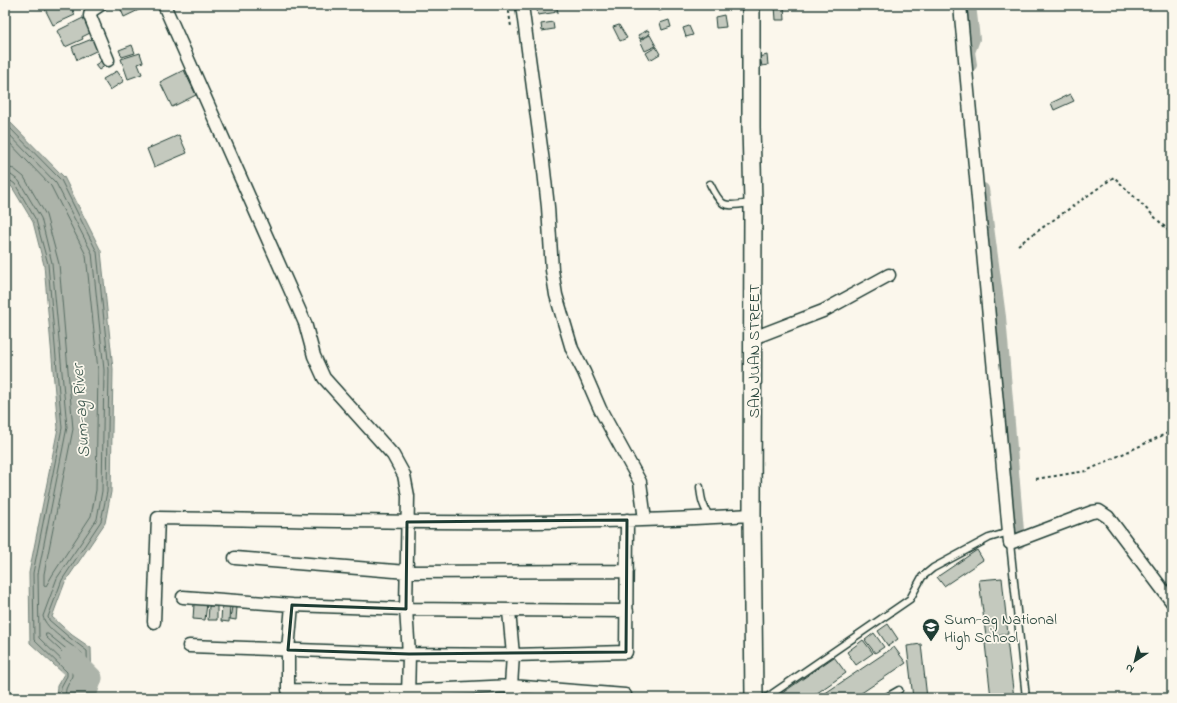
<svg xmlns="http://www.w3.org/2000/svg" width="1177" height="703" font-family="'Indie Flower',sans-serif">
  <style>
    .water { fill: #adb4aa; stroke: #74847b }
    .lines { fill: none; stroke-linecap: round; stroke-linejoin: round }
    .shore { stroke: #586d63; stroke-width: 1 }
    .canal { stroke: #adb4aa; stroke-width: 12 }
    .river { stroke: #adb4aa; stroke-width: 21 }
    .building { fill: #c4c9be; stroke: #1f3d34 }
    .service-casing { stroke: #1f3d34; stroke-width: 9 }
    .minor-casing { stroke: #1f3d34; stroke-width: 15 }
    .secondary-casing { stroke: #1f3d34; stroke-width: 20 }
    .path { stroke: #1f3d34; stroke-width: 2; stroke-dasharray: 3 3; stroke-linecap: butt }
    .service { stroke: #fbf7ec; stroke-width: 6 }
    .minor { stroke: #fbf7ec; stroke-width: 12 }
    .secondary { stroke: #fbf7ec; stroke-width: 17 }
    .marked { fill: none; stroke: #1f3d34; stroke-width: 3; stroke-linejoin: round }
    .labels { text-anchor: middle; stroke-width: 3.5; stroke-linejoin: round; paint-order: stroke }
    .street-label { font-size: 16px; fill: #1f3d34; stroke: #fbf7ec }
    .poi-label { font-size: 16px; fill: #1f3d34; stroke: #fbf7ec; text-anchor: start }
    .water-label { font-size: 17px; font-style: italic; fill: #425b52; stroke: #fbf7ec }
  </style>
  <rect width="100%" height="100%" fill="#fbf7ec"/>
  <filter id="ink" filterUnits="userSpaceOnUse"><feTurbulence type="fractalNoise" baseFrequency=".025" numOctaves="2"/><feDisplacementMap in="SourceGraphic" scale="8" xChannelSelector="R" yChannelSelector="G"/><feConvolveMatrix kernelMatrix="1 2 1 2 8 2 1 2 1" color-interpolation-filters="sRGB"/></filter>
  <g filter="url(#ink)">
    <path class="water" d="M 5,117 L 64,177 L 101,251 L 113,369 L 111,492 L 105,523 L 65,582 L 52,617 L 72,635 L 91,648 L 92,687 L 94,698 L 56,698 L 57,686 L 64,674 L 30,643 L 29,573 L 58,428 L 44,265 L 33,222 L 12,187 L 5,181 Z"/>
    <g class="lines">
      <path class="shore" d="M 5,123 L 61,180 L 97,252 L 109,370 L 107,492 L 101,521 L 62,580 L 48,617 L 49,620 L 70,638 L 87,651 L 88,687 L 90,698
        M 5,130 L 56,183 L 92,253 L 104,370 L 102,491 L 97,519 L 57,578 L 43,616 C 45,629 72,645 82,653 L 83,688 L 85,698
        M 5,138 L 51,186 L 86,255 L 98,370 L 96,490 L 91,516 L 53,574 L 46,586 L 44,585 L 44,574 L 73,429 L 59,264 L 46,215 L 24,177 L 14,169 L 5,167
        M 5,174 L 11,175 L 19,181 L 41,218 L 52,263 L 67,427 L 38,574 L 39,638 L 72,670 L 72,676 L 66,689 L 65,698
        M 5,179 L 8,179 L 15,184 L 36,220 L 48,264 L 62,428 L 33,573 L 34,640 L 67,672 L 67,676 L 61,687 L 60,698
        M 46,634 L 48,634 L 75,656 L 76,662 L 73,662 L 46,637 Z"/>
      <path class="canal" d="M 970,5 L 974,39 L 969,52 L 971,65
        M 983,189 L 1000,317 L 1019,543"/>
      <path class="river" d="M 71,657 L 92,678 L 85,698"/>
    </g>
    <path class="building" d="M 43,5 L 77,5 L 77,6 L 72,8 L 75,15 L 53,25 Z
      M 119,5 L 149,5 L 124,17 Z
      M 536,5 L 556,5 L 558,12 L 538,15 Z
      M 659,5 L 672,5 L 672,6 L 659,11 L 657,6 Z
      M 775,6 L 784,6 L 785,20 L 776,20 Z
      M 724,15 L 726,27 L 716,28 L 715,17 Z
      M 87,16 L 94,31 L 82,37 L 83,39 L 65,47 L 57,31 Z
      M 669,20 L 671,27 L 662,30 L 660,23 Z
      M 553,22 L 554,29 L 542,31 L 541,24 Z
      M 619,25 L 627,38 L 620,41 L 613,27 Z
      M 689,26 L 693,35 L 686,37 L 683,28 Z
      M 648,30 L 650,34 L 640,39 L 638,35 Z
      M 650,35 L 656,46 L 645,51 L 640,40 Z
      M 92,39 L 98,50 L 77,60 L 72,47 Z
      M 132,45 L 135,53 L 122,57 L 119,50 Z
      M 656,47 L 660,54 L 650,60 L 646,53 Z
      M 140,53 L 143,62 L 138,64 L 142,74 L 128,79 L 121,59 Z
      M 767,55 L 768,65 L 762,66 L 760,57 Z
      M 103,60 L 106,65 L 99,70 L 95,65 Z
      M 184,70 L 196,95 L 172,107 L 160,82 Z
      M 117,71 L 124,81 L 110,90 L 103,79 Z
      M 1070,94 L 1074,101 L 1054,110 L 1051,103 Z
      M 179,135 L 187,153 L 154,167 L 147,149 Z
      M 977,550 L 983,560 L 944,586 L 937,577 Z
      M 1002,578 L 1008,634 L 986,637 L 979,580 Z
      M 222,603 L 230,604 L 229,622 L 221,621 Z
      M 194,604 L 207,604 L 205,620 L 193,619 Z
      M 209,606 L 217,606 L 217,620 L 208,620 Z
      M 232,607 L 237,607 L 236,620 L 230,619 Z
      M 888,624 L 898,639 L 888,646 L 878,631 Z
      M 874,633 L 884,647 L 875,653 L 865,640 Z
      M 863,640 L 873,653 L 856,665 L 847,652 Z
      M 1007,640 L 1014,698 L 991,698 L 985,643 Z
      M 921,644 L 927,698 L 913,698 L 907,646 Z
      M 894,647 L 906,663 L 854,698 L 818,698 Z
      M 834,657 L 846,673 L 810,698 L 780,698 L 778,696 Z"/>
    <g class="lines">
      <defs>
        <path id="service" d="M 710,184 C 723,210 724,206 752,203
          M 700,487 C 701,499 703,507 710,517
          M 1010,543 L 1026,698
          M 766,698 L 910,599 L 922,577 L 933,568 L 989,538 L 1009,532
          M 885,698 L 899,690"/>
        <path id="minor" d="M 100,5 L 91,11 L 90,16 L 108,60
          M 164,5 L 305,323 L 314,356 L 324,378 L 393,455 L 404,475 L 408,496 L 406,609 L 409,654 L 408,698
          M 522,5 L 543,162 L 548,207 L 552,270 L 556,295 L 572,349 L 584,372 L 600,409 L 640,482 L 645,520
          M 960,5 L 1010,543 L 1092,512 L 1099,511 L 1108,517 L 1172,602
          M 753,338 L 823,311 L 889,275
          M 235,558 L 407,572 L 627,571
          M 183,597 L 292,605 L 406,609 L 627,611
          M 292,605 L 288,650 L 288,690 L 408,691 L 511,686 L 625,695
          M 509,611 L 513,655 L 511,686 L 513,698
          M 154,622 L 158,518 C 356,521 554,527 752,515
          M 189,646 L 409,654 L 513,655 L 626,652 L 627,520"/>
        <path id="secondary" d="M 751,5 L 751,127 L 753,202 L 752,515 L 754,698"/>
      </defs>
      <use href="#service" class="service-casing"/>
      <use href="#minor" class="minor-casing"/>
      <use href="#secondary" class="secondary-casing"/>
      <path class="path" d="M 508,5 L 511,27
        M 1018,245 L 1114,177 L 1172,234
        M 1036,479 L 1086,471 L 1172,431"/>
      <use href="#service" class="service"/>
      <use href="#minor" class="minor"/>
      <use href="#secondary" class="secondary"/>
    </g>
  </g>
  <path class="marked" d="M 627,520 L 626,652 L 409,654 L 288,650 L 292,605 L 406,609 L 407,522 Z"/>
  <defs>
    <symbol id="school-pin" viewBox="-11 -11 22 30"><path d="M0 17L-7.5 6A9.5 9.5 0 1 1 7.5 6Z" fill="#1f3d34" stroke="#fbf7ec"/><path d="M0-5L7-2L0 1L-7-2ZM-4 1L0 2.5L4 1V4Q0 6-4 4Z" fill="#fff"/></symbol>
  </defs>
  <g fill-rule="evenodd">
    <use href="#school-pin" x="921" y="617" width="20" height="27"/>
  </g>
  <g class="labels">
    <g class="street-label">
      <text transform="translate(753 351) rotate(-90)" y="6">SAN JUAN STREET</text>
    </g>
    <g class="poi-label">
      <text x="944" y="624">Sum-ag National<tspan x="944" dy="18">High School</tspan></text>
    </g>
    <g class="water-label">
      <text transform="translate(80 411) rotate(-94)" y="6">Sum-ag River</text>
    </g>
  </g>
  <rect width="1177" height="703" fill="none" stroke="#fbf7ec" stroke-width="20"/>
  <rect x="10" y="10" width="1157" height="683" fill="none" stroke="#1f3d34" stroke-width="1.5" filter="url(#ink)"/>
  <g transform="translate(1135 661) rotate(215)" stroke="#fbf7ec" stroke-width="3" paint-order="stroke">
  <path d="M0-3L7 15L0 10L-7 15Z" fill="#1f3d34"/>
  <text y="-6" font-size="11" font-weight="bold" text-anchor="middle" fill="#1f3d34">N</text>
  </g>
</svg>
